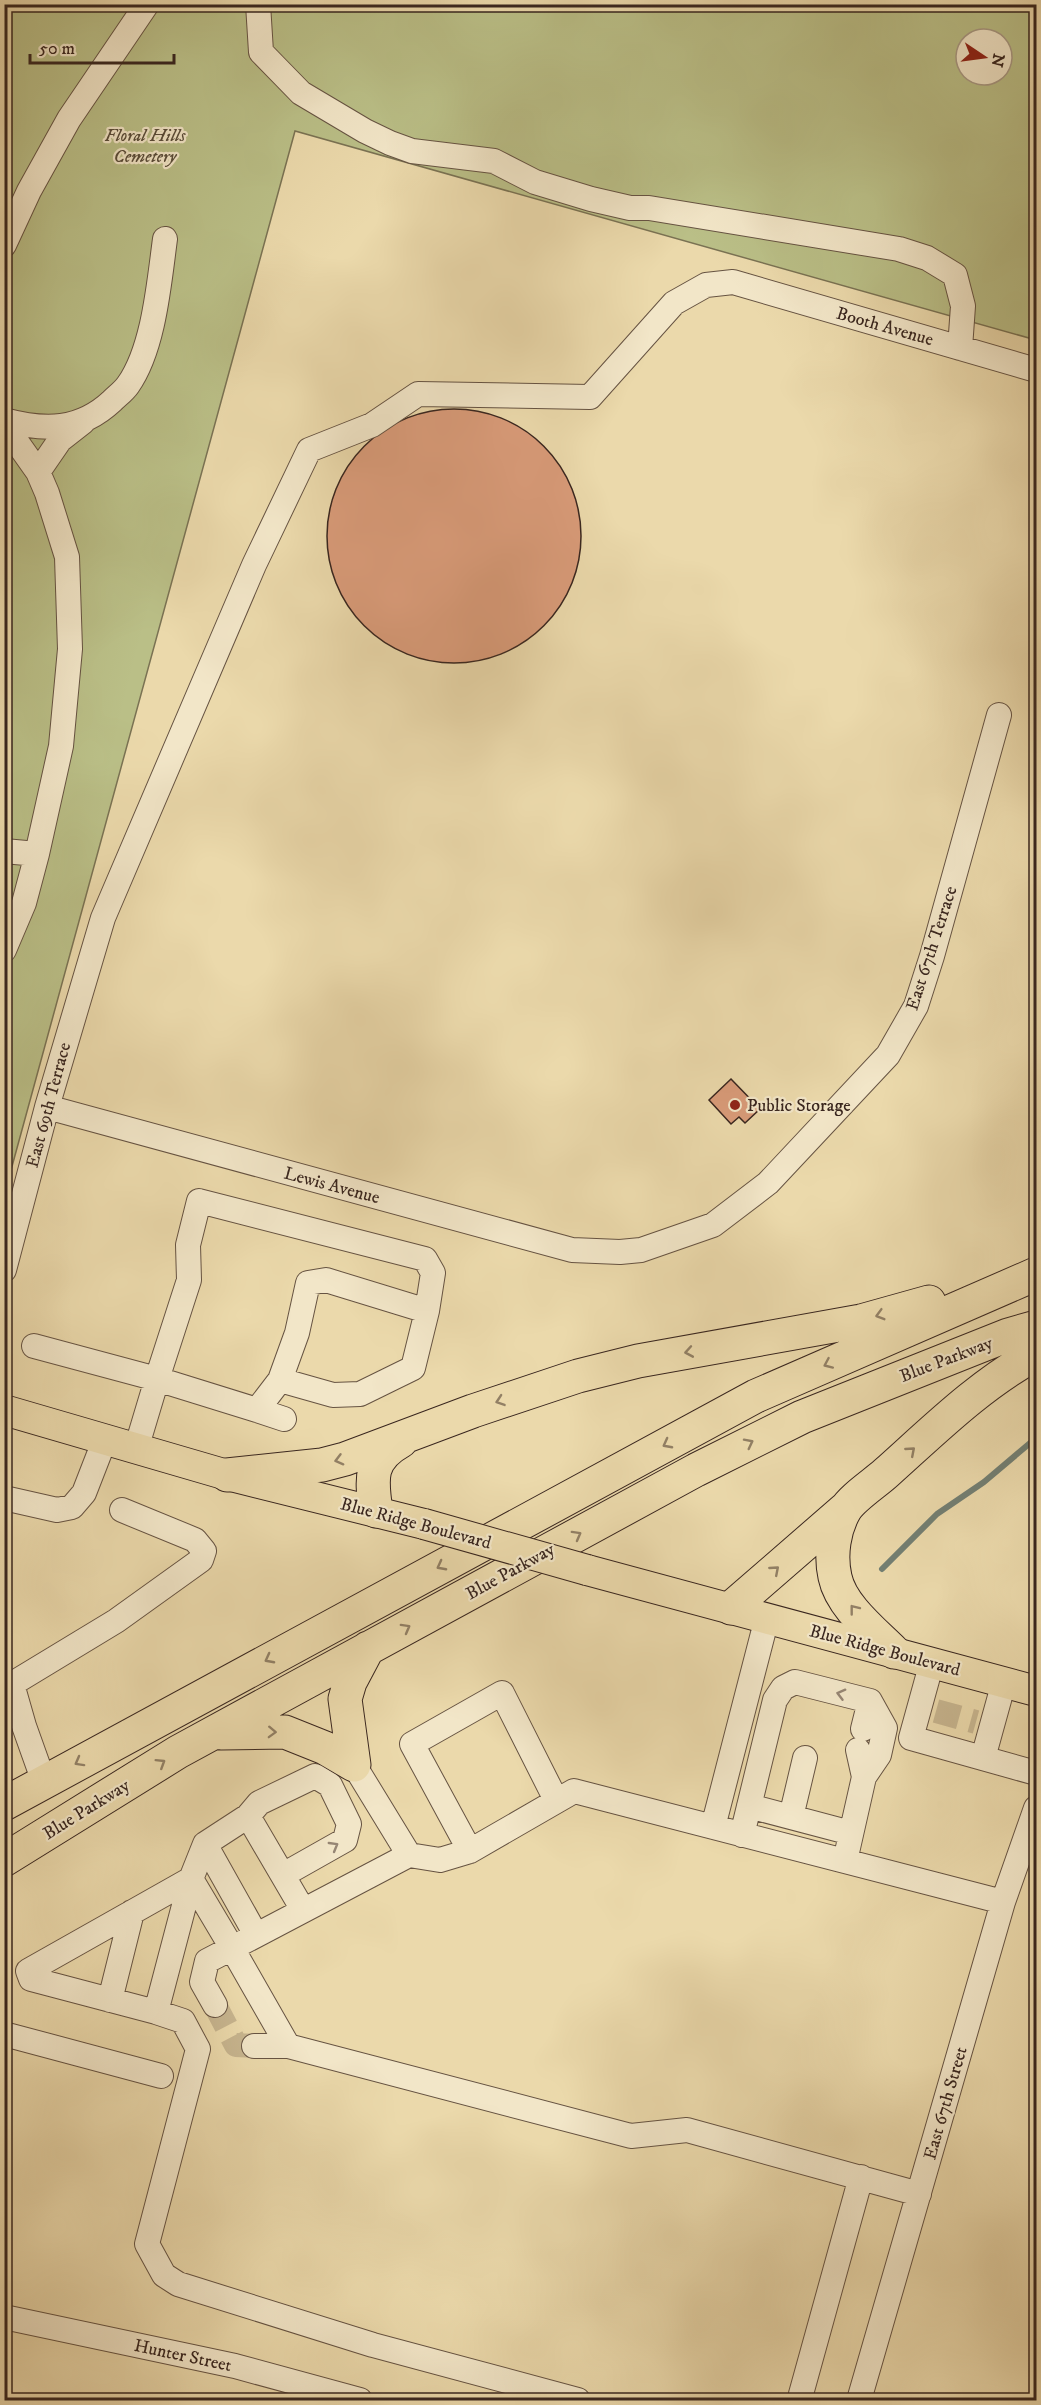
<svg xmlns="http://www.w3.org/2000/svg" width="1041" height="2405" font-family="'IM FELL DW Pica',serif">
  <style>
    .green { fill: #babf87; stroke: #7a7253; stroke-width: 1.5; fill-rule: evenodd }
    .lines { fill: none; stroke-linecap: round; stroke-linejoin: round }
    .stream { stroke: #727f73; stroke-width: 6 }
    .building { fill: #d99b79; stroke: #39261f; stroke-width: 1.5 }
    .minor-tunnel { stroke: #c7b58f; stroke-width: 24; stroke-dasharray: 24 12; stroke-linecap: butt }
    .minor-casing { stroke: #665342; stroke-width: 26 }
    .major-casing { stroke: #39261f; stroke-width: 32 }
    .highway-casing { stroke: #39261f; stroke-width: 35 }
    .minor { stroke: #f2e6c8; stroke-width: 24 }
    .major { stroke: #ebd9ab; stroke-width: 30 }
    .highway { stroke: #ebd9ab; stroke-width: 33 }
    .major-bridge-casing { stroke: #39261f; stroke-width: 32; stroke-linecap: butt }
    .major-bridge { stroke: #ebd9ab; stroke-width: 30 }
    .oneway { stroke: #928065 }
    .oneway2 { stroke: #968674 }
    .poi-dot { fill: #8f2418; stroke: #f2e6c8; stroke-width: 2 }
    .labels { text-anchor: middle; stroke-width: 4.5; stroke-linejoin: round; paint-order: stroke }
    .park-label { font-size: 18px; font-style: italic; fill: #594c39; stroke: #f2e6c8 }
    .street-label { font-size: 18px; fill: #39261f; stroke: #f2e6c8 }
    .poi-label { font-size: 18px; fill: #39261f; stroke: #f2e6c8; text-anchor: start }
  </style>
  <rect width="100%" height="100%" fill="#ebd9ab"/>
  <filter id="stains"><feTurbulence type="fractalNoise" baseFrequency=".00333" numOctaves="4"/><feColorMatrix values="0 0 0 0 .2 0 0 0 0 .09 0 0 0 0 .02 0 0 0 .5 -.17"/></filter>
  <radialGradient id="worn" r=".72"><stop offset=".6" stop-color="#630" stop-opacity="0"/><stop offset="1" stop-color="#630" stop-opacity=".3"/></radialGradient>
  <path class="green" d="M 5,5 L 1036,5 L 1036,340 L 295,131 L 5,1192 ZM 966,39 L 1002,39 L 1002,75 L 966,75 Z"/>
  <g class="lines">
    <path class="stream" d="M 882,1569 L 937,1514 L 984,1482 L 1036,1438"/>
  </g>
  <path class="building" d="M327 536a127 127 0 1 1 254 0a127 127 0 1 1-254 0Z
    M 731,1079 L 760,1109 L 745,1123 L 739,1117 L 731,1124 L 709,1100 Z"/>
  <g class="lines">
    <path class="minor-tunnel" d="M 936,1711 L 976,1722
      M 215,2005 L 236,2045 L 254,2046"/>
    <defs>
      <path id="minor" d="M 258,4 L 261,52 L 301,93 L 365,131 L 390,143 L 412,151 L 494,161 L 535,182 L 591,199 L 630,208 L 649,208 L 899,249 L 927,258 L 955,275 L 963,306 L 960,348
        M 4,245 L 29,191 L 69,119 L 147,4
        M 4,420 C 45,431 80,431 112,401 C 117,396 124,391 128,385 C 154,348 159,283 165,239
        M 4,424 L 38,472 L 47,493 L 67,557 L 70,649 L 61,746 L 37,854
        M 38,472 L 60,440 L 83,422
        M 4,851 L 37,854 L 24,903 L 4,950
        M 47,1107 L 572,1250 L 620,1252 L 641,1250 L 713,1225 L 768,1183 L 888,1055 L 916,1006 L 932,956 L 999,715
        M 4,1270 L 47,1107 L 103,918 L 254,565 L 309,450 L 372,425 L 418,394 L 590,397 L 674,303 L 706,285 L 733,282 L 1036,370
        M 34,1346 L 157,1379 L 189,1280 L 188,1245 L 199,1201 L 425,1259 L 433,1273 L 427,1311 L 413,1368 L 360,1394 L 333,1395 L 280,1380 L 257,1410 L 157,1379 L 136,1449
        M 280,1380 L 297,1333 L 308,1283 L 326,1280 L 427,1311
        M 257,1410 L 284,1419
        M 4,1498 L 57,1510 L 72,1507 L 84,1493 L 105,1439
        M 932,1662 L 911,1738 L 1036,1773
        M 12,1684 L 116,1621 L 201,1560 L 204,1551 L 195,1540 L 122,1510
        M 4,1685 L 12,1684 L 24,1726 L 44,1782
        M 983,1758 L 1004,1682
        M 864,1777 L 879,1755 L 885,1728 L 870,1701
        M 749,1806 L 851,1833
        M 248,1816 L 259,1803 L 315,1776 L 330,1785 L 349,1824 L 345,1840 L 283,1875
        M 791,1817 L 805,1758
        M 713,1827 L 767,1618
        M 742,1835 L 775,1700 L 783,1688 L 795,1682 L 870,1701 L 863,1729
        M 205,1844 L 256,1935
        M 470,1851 L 412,1744 L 502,1693 L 556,1800
        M 409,1855 L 440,1860 L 470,1851 L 574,1791 L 1003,1902
        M 845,1861 L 864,1777 L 858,1750
        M 191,1879 L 156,2012 L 183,2021 L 198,2049 L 147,2244 L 164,2275 L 178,2284 L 373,2345 L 578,2400
        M 303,1910 L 248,1816 L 205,1844 L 191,1879 L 232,1948 L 409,1855 L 354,1765
        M 110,2000 L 132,1912
        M 215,2005 L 202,1982 L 207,1961 L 232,1948 L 288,2046 L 631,2136 L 687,2130 L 919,2194
        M 156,2012 L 31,1979 L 28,1971 L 191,1879
        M 4,2034 L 161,2076
        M 254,2046 L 288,2046
        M 4,2317 L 235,2366 L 360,2400
        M 801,2394 L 861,2177
        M 859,2400 L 1003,1902 L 1036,1808"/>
      <path id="major" d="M 4,1410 L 227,1475 L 424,1524
        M 587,1570 L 1036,1691"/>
      <path id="highway" d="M 227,1475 L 322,1465 L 345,1459 L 473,1411 L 578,1376 L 638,1361 L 861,1321 L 929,1302
        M 376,1511 C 371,1478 369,1459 401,1441
        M 731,1608 L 845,1509
        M 894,1652 C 873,1631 841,1606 835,1577 C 830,1555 834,1529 845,1510 C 852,1498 875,1483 886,1473 C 933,1431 980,1384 1036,1354
        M 221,1733 L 285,1732 L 325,1748 L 354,1765 L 345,1699 L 350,1682 L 368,1648
        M 4,1804 L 756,1396 L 1036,1274
        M 4,1860 L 178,1752 L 696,1470 L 802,1417 L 1008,1335 L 1036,1327"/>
    </defs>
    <use href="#minor" class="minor-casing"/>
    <use href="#major" class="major-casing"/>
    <use href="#highway" class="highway-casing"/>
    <use href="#minor" class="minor"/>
    <use href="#major" class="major"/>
    <use href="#highway" class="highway"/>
    <defs>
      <path id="major-bridge" d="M 424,1524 L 587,1570"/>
    </defs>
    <use href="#major-bridge" class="major-bridge-casing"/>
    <use href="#major-bridge" class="major-bridge"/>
  </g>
  <defs><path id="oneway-chevron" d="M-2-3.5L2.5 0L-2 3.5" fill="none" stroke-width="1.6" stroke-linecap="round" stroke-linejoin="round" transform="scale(1.5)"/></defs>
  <g class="oneway">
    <use href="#oneway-chevron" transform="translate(880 1315) rotate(164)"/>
    <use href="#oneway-chevron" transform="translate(689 1352) rotate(170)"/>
    <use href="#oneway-chevron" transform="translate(828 1364) rotate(156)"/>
    <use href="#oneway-chevron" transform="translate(500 1401) rotate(161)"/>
    <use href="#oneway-chevron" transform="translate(749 1443) rotate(-27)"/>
    <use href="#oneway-chevron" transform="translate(667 1444) rotate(152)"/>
    <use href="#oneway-chevron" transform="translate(911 1451) rotate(-41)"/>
    <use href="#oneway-chevron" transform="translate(339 1460) rotate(165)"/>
    <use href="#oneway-chevron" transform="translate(577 1535) rotate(-29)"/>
    <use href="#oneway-chevron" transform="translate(441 1566) rotate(152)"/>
    <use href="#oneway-chevron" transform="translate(775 1570) rotate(-41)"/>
    <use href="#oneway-chevron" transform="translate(854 1609) rotate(-128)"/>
    <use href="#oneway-chevron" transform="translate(406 1628) rotate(-29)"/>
    <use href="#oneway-chevron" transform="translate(269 1659) rotate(152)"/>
    <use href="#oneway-chevron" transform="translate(272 1732) rotate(2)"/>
    <use href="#oneway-chevron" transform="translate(79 1762) rotate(151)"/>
    <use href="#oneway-chevron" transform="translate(161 1763) rotate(-32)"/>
  </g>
  <g class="oneway2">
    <use href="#oneway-chevron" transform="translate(841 1694) rotate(-165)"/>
    <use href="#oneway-chevron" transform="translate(334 1846) rotate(-30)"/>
  </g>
  <circle class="poi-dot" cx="735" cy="1105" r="6"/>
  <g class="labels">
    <g class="park-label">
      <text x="145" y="141">Floral Hills<tspan x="145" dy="21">Cemetery</tspan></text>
    </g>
    <g class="street-label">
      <text transform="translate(885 326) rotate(16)" y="6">Booth Avenue</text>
      <text transform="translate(931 948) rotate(-72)" y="6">East 67th Terrace</text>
      <text transform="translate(48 1105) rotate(-75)" y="6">East 69th Terrace</text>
      <text transform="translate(332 1185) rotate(15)" y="6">Lewis Avenue</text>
      <text transform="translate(946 1359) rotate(-21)" y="6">Blue Parkway</text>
      <text transform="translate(416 1523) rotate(15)" y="6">Blue Ridge Boulevard</text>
      <text transform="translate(510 1571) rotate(-29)" y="6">Blue Parkway</text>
      <text transform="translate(885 1650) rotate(15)" y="6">Blue Ridge Boulevard</text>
      <text transform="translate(86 1809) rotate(-32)" y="6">Blue Parkway</text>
      <text transform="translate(945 2103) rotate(-74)" y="6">East 67th Street</text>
      <text transform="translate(183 2355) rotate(12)" y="6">Hunter Street</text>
    </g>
    <g class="poi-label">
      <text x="747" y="1111">Public Storage</text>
    </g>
  </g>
  <rect width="1041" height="2405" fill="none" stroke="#ebd9ab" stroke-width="24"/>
  <rect x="6" y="6" width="1029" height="2393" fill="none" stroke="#39261f" stroke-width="3"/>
  <rect x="12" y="12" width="1017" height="2381" fill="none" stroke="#39261f" stroke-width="1.5"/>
  <g transform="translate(984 57) rotate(103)"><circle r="28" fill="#f2e6c8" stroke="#a89984" stroke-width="1.5"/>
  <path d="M0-4.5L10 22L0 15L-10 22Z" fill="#8f2418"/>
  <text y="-9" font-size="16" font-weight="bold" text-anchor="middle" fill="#39261f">N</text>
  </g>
  <path d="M30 54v9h144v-9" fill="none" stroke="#39261f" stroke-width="3"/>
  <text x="39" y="54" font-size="18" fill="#39261f" stroke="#f2e6c8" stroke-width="4.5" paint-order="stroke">50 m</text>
  <rect width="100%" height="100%" filter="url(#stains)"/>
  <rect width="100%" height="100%" fill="url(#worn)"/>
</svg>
